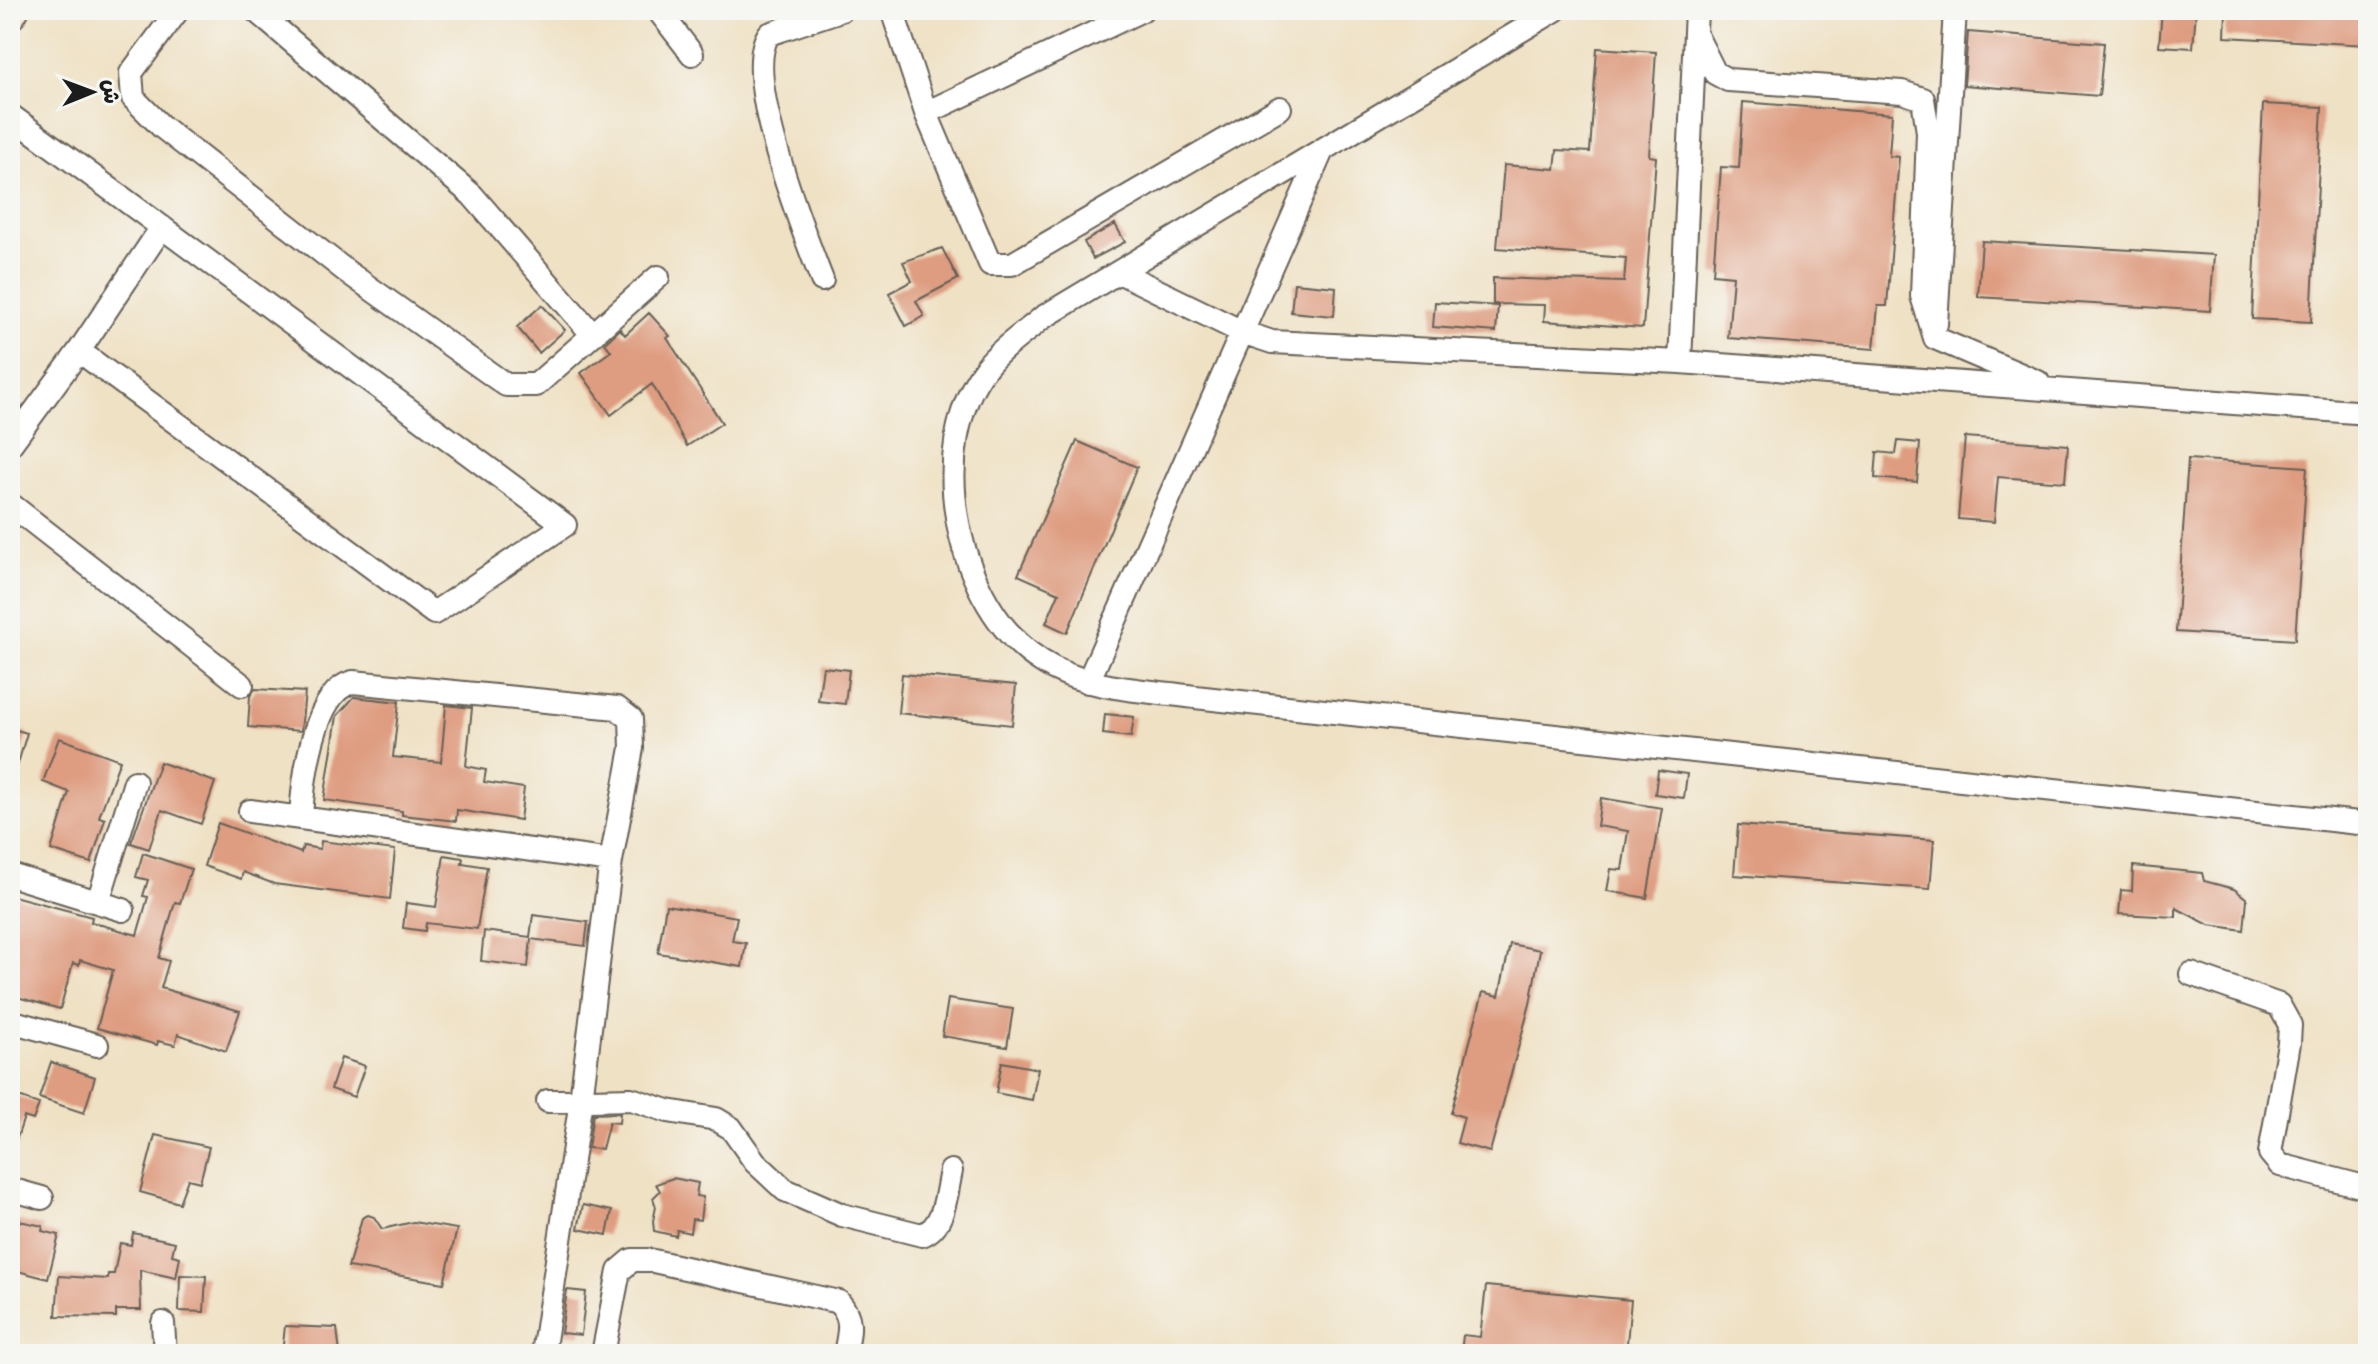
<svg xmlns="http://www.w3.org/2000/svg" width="2378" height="1364" font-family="'Patrick Hand','Playpen Sans Arabic',sans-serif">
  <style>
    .building { fill: #de9c80 }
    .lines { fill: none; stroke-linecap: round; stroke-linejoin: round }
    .street-casing { stroke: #666157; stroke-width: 26 }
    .secondary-casing { stroke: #666157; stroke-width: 36 }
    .street { stroke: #fff; stroke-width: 22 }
    .secondary { stroke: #fde4d1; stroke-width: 32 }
  </style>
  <rect width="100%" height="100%" fill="#f6f6f2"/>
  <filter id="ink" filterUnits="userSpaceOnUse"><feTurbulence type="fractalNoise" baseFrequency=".0125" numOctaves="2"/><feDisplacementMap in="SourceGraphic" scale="16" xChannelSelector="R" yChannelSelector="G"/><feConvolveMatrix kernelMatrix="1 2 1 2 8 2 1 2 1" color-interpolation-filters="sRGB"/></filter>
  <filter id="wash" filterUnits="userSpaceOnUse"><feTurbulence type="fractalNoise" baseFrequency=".006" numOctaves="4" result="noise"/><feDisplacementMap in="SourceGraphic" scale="32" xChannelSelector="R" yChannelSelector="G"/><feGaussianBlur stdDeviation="1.8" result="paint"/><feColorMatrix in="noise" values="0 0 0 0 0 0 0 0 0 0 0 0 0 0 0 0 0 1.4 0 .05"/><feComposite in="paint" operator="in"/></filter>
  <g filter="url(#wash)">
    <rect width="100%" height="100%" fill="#efe1c4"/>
    <g id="blocks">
      <path class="building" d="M 2162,10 L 2196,10 L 2193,48 L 2159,46 Z
        M 2226,10 L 2368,10 L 2368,45 L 2225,37 Z
        M 1968,32 L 2104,43 L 2099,96 L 1964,85 Z
        M 1597,48 L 1656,52 L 1649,156 L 1656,157 L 1643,328 L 1544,321 L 1545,305 L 1493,304 L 1493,278 L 1624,282 L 1626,258 L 1497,248 L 1504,165 L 1555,169 L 1557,150 L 1590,152 Z
        M 1743,102 L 1892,114 L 1889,156 L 1899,157 L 1887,306 L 1878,306 L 1874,349 L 1728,338 L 1733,276 L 1713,274 L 1721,167 L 1739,168 Z
        M 2263,104 L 2322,107 L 2311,322 L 2252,319 Z
        M 1115,224 L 1125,242 L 1093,259 L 1084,242 Z
        M 1982,241 L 2214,255 L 2210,311 L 1978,297 Z
        M 942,248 L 958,279 L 916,301 L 924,316 L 906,326 L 889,293 L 912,281 L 903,262 Z
        M 1294,283 L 1336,287 L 1334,316 L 1291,312 Z
        M 1435,302 L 1498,306 L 1496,332 L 1433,327 Z
        M 542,305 L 565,330 L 539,353 L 517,327 Z
        M 649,313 L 670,336 L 667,338 L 722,423 L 687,446 L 652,384 L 611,415 L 581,373 L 611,351 L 605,343 L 620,329 L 625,335 Z
        M 1965,437 L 2068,445 L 2065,482 L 1998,477 L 1994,522 L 1958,519 Z
        M 1077,441 L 1137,467 L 1067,633 L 1046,623 L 1059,593 L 1018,575 Z
        M 1898,441 L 1920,443 L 1917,482 L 1875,478 L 1877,452 L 1896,454 Z
        M 2188,459 L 2307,467 L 2295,640 L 2176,632 Z
        M 823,667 L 849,670 L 845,704 L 818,701 Z
        M 902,674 L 1016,685 L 1012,725 L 898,713 Z
        M 255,689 L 305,692 L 301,731 L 248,727 L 250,696 Z
        M 354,697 L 399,702 L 393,757 L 441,762 L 446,705 L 472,708 L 466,766 L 486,770 L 484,782 L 524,788 L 520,820 L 457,810 L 456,821 L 402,815 L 402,811 L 324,800 L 337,716 Z
        M 1105,714 L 1134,717 L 1131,737 L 1103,734 Z
        M 10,728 L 27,733 L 14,777 L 10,776 Z
        M 59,738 L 120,760 L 99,817 L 105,819 L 91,863 L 51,850 L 69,792 L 43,782 Z
        M 160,762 L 215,782 L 201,824 L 162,810 L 149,849 L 131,843 Z
        M 1658,770 L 1687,774 L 1684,798 L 1655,794 Z
        M 1601,798 L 1662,808 L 1647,898 L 1607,891 L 1611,869 L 1622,870 L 1628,831 L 1597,826 Z
        M 218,823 L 301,853 L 303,846 L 320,849 L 321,841 L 395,850 L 390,899 L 274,884 L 243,872 L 241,879 L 204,866 Z
        M 1738,825 L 1934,840 L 1930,889 L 1734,875 Z
        M 143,853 L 191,869 L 180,903 L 175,902 L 159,958 L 169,961 L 161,988 L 240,1011 L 226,1051 L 178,1034 L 175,1045 L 158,1041 L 157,1045 L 97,1028 L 113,970 L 80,960 L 79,965 L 73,963 L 60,1009 L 10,995 L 10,895 L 92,917 L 91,922 L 137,935 L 148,897 L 143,896 L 148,880 L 136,877 Z
        M 444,855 L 463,858 L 462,863 L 487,867 L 477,929 L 426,923 L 425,931 L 403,928 L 406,903 L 436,907 Z
        M 2133,866 L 2202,873 L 2204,881 L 2234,889 L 2247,899 L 2244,930 L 2209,925 L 2176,908 L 2176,917 L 2119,914 L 2121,890 L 2132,891 Z
        M 666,905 L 737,917 L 732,941 L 746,943 L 742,967 L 658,953 Z
        M 533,915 L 588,922 L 585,946 L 531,939 L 528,967 L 481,961 L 484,931 L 530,937 Z
        M 1510,944 L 1540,950 L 1530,1004 L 1490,1152 L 1457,1143 L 1464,1117 L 1451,1113 L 1483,992 L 1499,996 Z
        M 948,999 L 1013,1009 L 1007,1047 L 942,1036 Z
        M 341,1058 L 365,1066 L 354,1097 L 331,1089 Z
        M 51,1062 L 95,1077 L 84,1113 L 39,1098 Z
        M 1002,1062 L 1038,1069 L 1032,1100 L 996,1093 Z
        M 10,1094 L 39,1104 L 33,1120 L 24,1117 L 13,1150 L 10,1150 Z
        M 620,1113 L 619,1123 L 609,1122 L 602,1149 L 588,1148 L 593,1114 Z
        M 155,1135 L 209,1147 L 200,1182 L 188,1179 L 179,1203 L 140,1192 Z
        M 673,1178 L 698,1183 L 696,1196 L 703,1197 L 700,1220 L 692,1219 L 690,1233 L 677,1230 L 676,1236 L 654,1231 L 653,1221 L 656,1207 L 653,1198 L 660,1191 L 656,1184 Z
        M 583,1205 L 612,1211 L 607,1235 L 578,1229 Z
        M 368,1215 L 374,1217 L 382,1229 L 413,1222 L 457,1229 L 444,1283 L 348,1267 L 362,1218 Z
        M 10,1219 L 43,1226 L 42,1231 L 59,1235 L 48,1279 L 10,1269 Z
        M 133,1233 L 175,1242 L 172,1255 L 180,1257 L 176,1278 L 140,1270 L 141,1310 L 116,1310 L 116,1317 L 56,1316 L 59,1276 L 108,1279 L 108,1274 L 114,1274 L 120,1243 L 131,1245 Z
        M 180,1275 L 206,1276 L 204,1312 L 179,1311 Z
        M 1486,1286 L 1631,1300 L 1626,1354 L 1461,1354 L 1463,1335 L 1480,1337 Z
        M 567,1290 L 586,1292 L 581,1335 L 561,1333 Z
        M 285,1326 L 337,1328 L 340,1354 L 282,1354 Z"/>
    </g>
  </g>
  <g filter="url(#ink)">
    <use href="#blocks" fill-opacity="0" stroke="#666157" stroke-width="2"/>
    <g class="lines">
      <defs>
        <path id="street" d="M 178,10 L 131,73 L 133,98 L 162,127 L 346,271 L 506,385 L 536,385 L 658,277
          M 255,10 L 472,195 L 593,335
          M 658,10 L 692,54
          M 892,10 L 926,113 L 990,264 L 1012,264 L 1280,108
          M 1555,10 L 1042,318 C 1025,333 1001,348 987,366 C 923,447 956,607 1041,661 C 1085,690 1145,690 1195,697 L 2368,824
          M 1695,33 L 1715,73 L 1728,80 L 1902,92 L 1923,99 L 1928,132 L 1922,296 L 1935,338 L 2038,382
          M 926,113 L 1142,10
          M 10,115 L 565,525 L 434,613 L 79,351 L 162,227
          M 1121,273 L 1242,332 L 1272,342 L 1680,362 L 2368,413
          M 822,280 C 804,233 740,75 769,34 L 841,10
          M 1936,324 L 1955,10
          M 1680,362 L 1696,10
          M 10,445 L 79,351
          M 10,504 L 242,685
          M 1088,682 L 1321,153
          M 250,811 L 611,861
          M 301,817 C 303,782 313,691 353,682 L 617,708 L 631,719 L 632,748 L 611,861 L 581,1100 L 543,1354
          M 10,875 L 123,910
          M 98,902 L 135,782
          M 2191,974 L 2279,1005 L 2290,1025 L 2289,1043 L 2270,1153 L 2280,1165 L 2368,1188
          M 10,1021 L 97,1045
          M 548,1101 L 631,1099 L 668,1111 L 716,1119 L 731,1128 L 755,1162 L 785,1190 L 842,1215 L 922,1235 C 945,1227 946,1193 951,1171
          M 10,1189 L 42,1198
          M 163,1323 L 165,1354
          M 603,1354 L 619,1271 L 632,1260 L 649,1260 L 839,1302 C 854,1319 849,1333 845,1354"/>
        <path id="secondary" d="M 10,13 L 12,10"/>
      </defs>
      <use href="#street" class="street-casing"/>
      <use href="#secondary" class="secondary-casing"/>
      <use href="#street" class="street"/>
      <use href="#secondary" class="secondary"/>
    </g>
  </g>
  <rect width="2378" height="1364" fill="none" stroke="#f6f6f2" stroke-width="40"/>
  <g transform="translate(92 92) rotate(89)" stroke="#f6f6f2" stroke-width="6" paint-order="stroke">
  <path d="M0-6L14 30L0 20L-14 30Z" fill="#1c1c1c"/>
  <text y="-12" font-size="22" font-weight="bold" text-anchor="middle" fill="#1c1c1c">ش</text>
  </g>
</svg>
